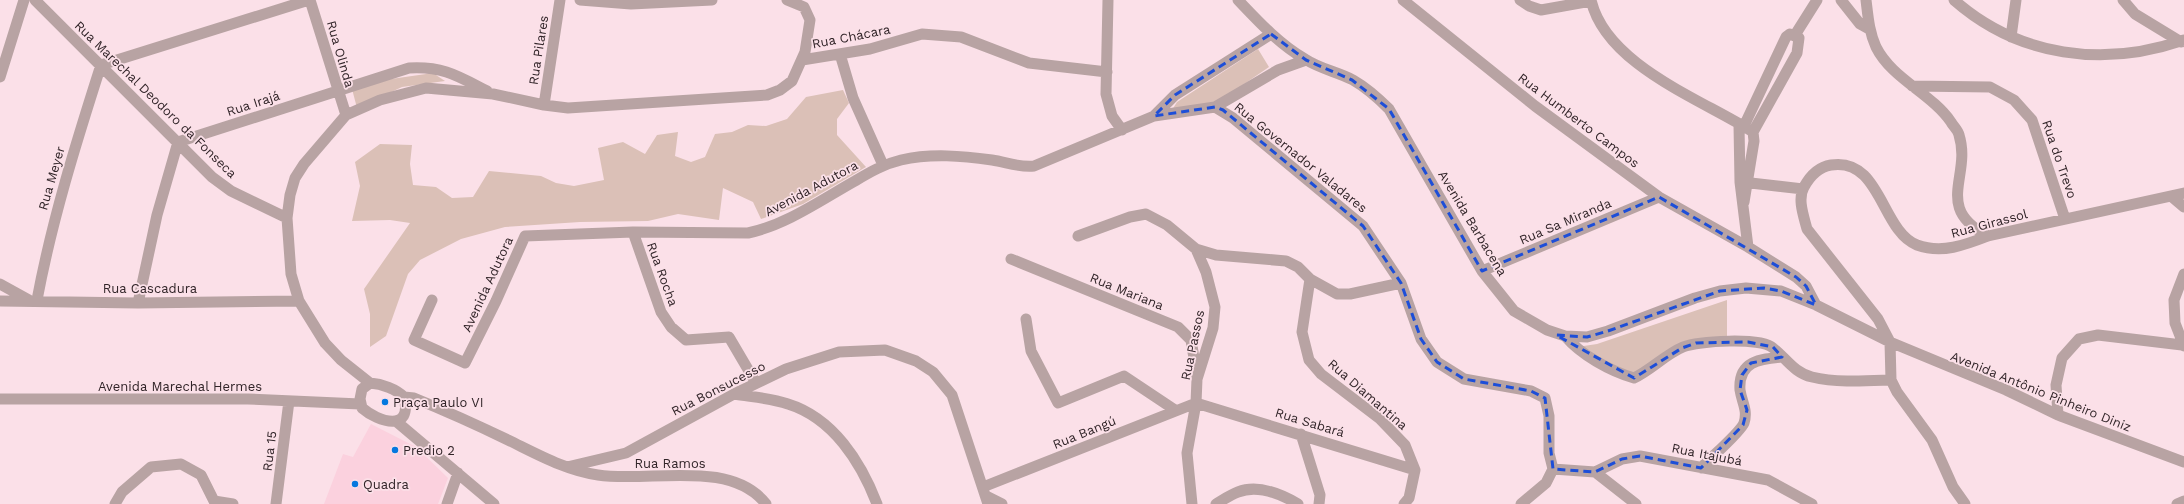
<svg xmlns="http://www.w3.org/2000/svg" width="2184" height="504" font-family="'Work Sans',sans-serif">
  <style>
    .built { fill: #fbd1de }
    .green { fill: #dbc0b7 }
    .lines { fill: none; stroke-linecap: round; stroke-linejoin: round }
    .minor { stroke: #b8a3a3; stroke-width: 11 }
    .marked { fill: none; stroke: #1d4ed8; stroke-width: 3; stroke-dasharray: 8 5; stroke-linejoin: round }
    .poi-dot { fill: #0578df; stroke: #fbe0e8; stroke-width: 1.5 }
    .labels { text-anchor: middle; stroke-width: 3.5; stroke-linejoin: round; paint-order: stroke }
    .street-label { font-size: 13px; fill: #312428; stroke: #fbe0e8 }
    .poi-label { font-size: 13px; fill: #312428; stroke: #fbe0e8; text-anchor: start }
  </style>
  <rect width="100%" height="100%" fill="#fbe0e8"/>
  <path class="built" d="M 371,424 L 416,447 L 448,478 L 438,504 L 324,504 L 343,454 L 353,457 Z"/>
  <path class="green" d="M 1258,49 L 1269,67 L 1215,104 L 1172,110 L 1177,102 Z
    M 433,73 L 445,81 L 402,87 L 357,108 L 352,89 L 384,80 Z
    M 843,90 L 849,103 L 837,119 L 837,135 L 866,167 L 803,204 L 761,219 L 753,202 L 723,188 L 719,220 L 678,214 L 648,221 L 580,222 L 505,227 L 461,239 L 420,260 L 408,274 L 386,336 L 370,347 L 370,314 L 364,289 L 410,223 L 390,220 L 352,221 L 360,186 L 355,162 L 380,144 L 412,145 L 410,164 L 413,185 L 436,187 L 452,198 L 473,197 L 489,171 L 541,176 L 556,183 L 574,186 L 604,180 L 598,148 L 623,142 L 645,154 L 657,135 L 678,132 L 675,156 L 691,162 L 705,157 L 715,134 L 732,132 L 748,125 L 766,126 L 787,119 L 806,97 Z
    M 1727,300 L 1727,340 L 1699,340 L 1634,377 L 1577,347 L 1597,344 Z"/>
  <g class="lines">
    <path class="minor" d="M 35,0 L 212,177 L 231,191 L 287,218
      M 310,0 L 346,115
      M 580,0 L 631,4 L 712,0
      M 1108,0 L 1106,94 L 1112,116 L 1122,130
      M 1238,0 C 1258,21 1279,44 1305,59 C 1320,69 1338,72 1353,80 C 1367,88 1378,98 1389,109 L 1482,271 L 1514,311 L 1547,330 L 1565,336 L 1587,337 L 1608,331 L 1695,298 L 1720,291 L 1746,288 L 1781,291 L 1816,305 L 1890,342 L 2006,390 L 2058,415 L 2184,462
      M 1403,0 L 1535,106 L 1659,197 L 1748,247 L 1796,277 L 1806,286 L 1816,305
      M 1520,0 L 1529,6 L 1541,10 L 1591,1
      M 1591,0 C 1606,65 1701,99 1753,132 L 1754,141 L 1744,202
      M 1841,0 L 1860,24 L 1869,29
      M 1866,0 C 1868,16 1869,32 1876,47 C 1892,79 1931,93 1951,122 C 1953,126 1958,130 1959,135 C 1972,176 1933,208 1988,236
      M 1954,0 C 2019,57 2104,68 2184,40
      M 2123,0 L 2135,14 L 2181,42
      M 1795,35 L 1817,0
      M 2011,37 L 2016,0
      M 840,54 L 853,98 L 883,165
      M 802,60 L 870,49 L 922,34 L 961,37 L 1029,63 L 1107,72
      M 0,77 L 24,0
      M 1912,86 L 1990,87 L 2014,100 L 2032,120 L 2065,219
      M 544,105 L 560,0
      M 1215,107 L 1233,118 L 1363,226 L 1401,283 L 1421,339 L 1437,362 L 1464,379 L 1531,391 L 1545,398 L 1549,416 L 1549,453 L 1553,469 L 1546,483 L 1521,504
      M 1154,116 L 1175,95 L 1271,34
      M 1739,125 L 1740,182 L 1748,247
      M 1744,126 L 1786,37 L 1790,34 L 1799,38 L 1797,53 L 1753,132
      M 1742,182 L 1803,189
      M 2171,196 L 2184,207
      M 633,232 L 661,312 L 671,327 L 686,340 L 729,337 L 756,383
      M 1078,236 L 1130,217 L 1146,214 L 1167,225 L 1196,249 L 1216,255 L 1286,261 L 1298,267 L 1310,279 L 1337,294 L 1350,294 L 1401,283
      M 1011,259 L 1178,327 L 1191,340 L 1197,376
      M 1482,271 L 1659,197
      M 2184,274 L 2174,300 L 2175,323 L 2184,346
      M 1310,279 L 1302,332 L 1309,360 L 1321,374 L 1380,419 L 1405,445 L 1415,470 L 1409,498 L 1404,504
      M 0,284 L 29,300
      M 37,300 C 52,220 76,143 101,65 L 309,0
      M 432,300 L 414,340 L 465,363 L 496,301 L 525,236 L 633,232 L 748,233 C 786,225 821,200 855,181 C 870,172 884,164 901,160 C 931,153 963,156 992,160 C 1006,162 1020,168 1034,166 L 1154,116 L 1215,107 L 1278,70 L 1306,60
      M 0,301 L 138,303 L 299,301
      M 138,303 L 157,215 L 178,142 L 409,68 C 443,66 458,76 487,91
      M 1026,319 L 1031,351 L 1058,403 L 1124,376 L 1175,410
      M 1565,336 C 1581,355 1610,371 1634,378 C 1651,370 1666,354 1683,347 C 1698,341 1761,337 1773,348 C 1786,358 1794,373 1812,377 C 1837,383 1865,381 1891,380
      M 370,383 L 341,360 L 325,343 L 299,301 L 291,274 L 287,218 L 290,195 L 295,178 L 304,164 L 346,115 L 380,100 L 426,88 L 493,94 L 544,105 L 568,108 L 767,95 L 780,90 L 792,81 L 805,52 L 810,20 L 804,7 L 787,0
      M 370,383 C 382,384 396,389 404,397 C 413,433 378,422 362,408 L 360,399 L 362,389 Z
      M 734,394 C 752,397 771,398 788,404 C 833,418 861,462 877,504
      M 404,397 L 414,398 C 446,411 477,425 508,440 C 537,454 567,471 598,475 C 649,483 730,458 766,504
      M 0,399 L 248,399 L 360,404
      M 1196,403 L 1415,470
      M 2058,415 L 2056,385 L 2062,358 L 2079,339 L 2098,335 L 2182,345
      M 397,422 L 494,504
      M 1301,434 L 1320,495 L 1319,504
      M 567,467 L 626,453 L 734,394 L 786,369 L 839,352 L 885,350 L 916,361 L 933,372 L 952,395 L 988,504
      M 1701,468 C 1710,458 1740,433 1744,423 C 1748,410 1742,403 1740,390 C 1738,361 1760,359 1782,357
      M 1553,469 L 1595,472 L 1636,504
      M 1595,472 L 1622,459 L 1640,456 L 1768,480 L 1812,504
      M 983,487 L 1196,403
      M 986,496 L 1002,504
      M 115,504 L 122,492 L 151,467 L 181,464 L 201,475 L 214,501 L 233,504
      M 276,504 L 289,401
      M 447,504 L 458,473
      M 1192,504 L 1187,453 L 1196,403 L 1197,379 L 1213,328 L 1215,307 L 1206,272 L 1196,249
      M 1216,504 C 1223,500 1230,495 1238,492 C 1258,484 1281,494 1298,504
      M 1965,504 L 1953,487 L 1932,440 L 1897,392 L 1891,380 L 1890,342 L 1878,319 L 1807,229 C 1804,217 1797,199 1804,187 C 1810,176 1818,167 1831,165 C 1881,157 1881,231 1917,245 C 1942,254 1965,245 1988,236 L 2184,193
      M 2177,504 L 2184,501"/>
  </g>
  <path class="marked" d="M 1271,34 L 1306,60 L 1352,80 L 1389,109 L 1482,271 L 1659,197 L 1796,277 L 1806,286 L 1816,305 L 1781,291 L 1764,288 L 1720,291 L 1608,331 L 1587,337 L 1556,335 L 1634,378 L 1682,348 L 1696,343 L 1748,342 L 1773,347 L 1782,357 L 1751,363 L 1742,375 L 1740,390 L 1747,410 L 1743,425 L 1701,468 L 1640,456 L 1622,459 L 1595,472 L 1553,469 L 1545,398 L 1531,391 L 1464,379 L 1437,362 L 1421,339 L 1401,283 L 1363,226 L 1223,110 L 1215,107 L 1154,116 L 1175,95 Z"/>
  <g class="poi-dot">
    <circle cx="385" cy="402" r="4"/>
    <circle cx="395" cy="450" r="4"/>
    <circle cx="355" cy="484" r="4"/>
  </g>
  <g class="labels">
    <g class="street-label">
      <text transform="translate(851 36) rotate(-11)" y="5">Rua Chácara</text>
      <text transform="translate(538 50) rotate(-81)" y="5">Rua Pilares</text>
      <text transform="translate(341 54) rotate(74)" y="5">Rua Olinda</text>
      <text transform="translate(156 99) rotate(44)" y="5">Rua Marechal Deodoro da Fonseca</text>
      <text transform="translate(253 103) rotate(-18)" y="5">Rua Irajá</text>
      <text transform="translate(1579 120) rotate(37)" y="5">Rua Humberto Campos</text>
      <text transform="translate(1301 157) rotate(39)" y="5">Rua Governador Valadares</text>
      <text transform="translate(2060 159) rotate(71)" y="5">Rua do Trevo</text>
      <text transform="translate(51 178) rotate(-74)" y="5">Rua Meyer</text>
      <text transform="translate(811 188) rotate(-28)" y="5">Avenida Adutora</text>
      <text transform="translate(1565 221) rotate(-23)" y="5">Rua Sa Miranda</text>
      <text transform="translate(1473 223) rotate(59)" y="5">Avenida Barbacena</text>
      <text transform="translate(1989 223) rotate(-15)" y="5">Rua Girassol</text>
      <text transform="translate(663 274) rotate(70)" y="5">Rua Rocha</text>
      <text transform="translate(487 284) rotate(-65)" y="5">Avenida Adutora</text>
      <text x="150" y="293">Rua Cascadura</text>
      <text transform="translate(1127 291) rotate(22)" y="5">Rua Mariana</text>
      <text transform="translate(1192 345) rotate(-78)" y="5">Rua Passos</text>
      <text x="180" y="391">Avenida Marechal Hermes</text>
      <text transform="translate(718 388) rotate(-27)" y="5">Rua Bonsucesso</text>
      <text transform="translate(2041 391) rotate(22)" y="5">Avenida Antônio Pinheiro Diniz</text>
      <text transform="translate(1368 394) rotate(41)" y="5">Rua Diamantina</text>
      <text transform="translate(1310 422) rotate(17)" y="5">Rua Sabará</text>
      <text transform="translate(1084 432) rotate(-22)" y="5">Rua Bangú</text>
      <text transform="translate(269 451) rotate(-83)" y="5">Rua 15</text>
      <text transform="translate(1707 454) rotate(11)" y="5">Rua Itajubá</text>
      <text x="670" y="468">Rua Ramos</text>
    </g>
    <g class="poi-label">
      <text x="393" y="407">Praça Paulo VI</text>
      <text x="403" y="455">Predio 2</text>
      <text x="363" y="489">Quadra</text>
    </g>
  </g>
</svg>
